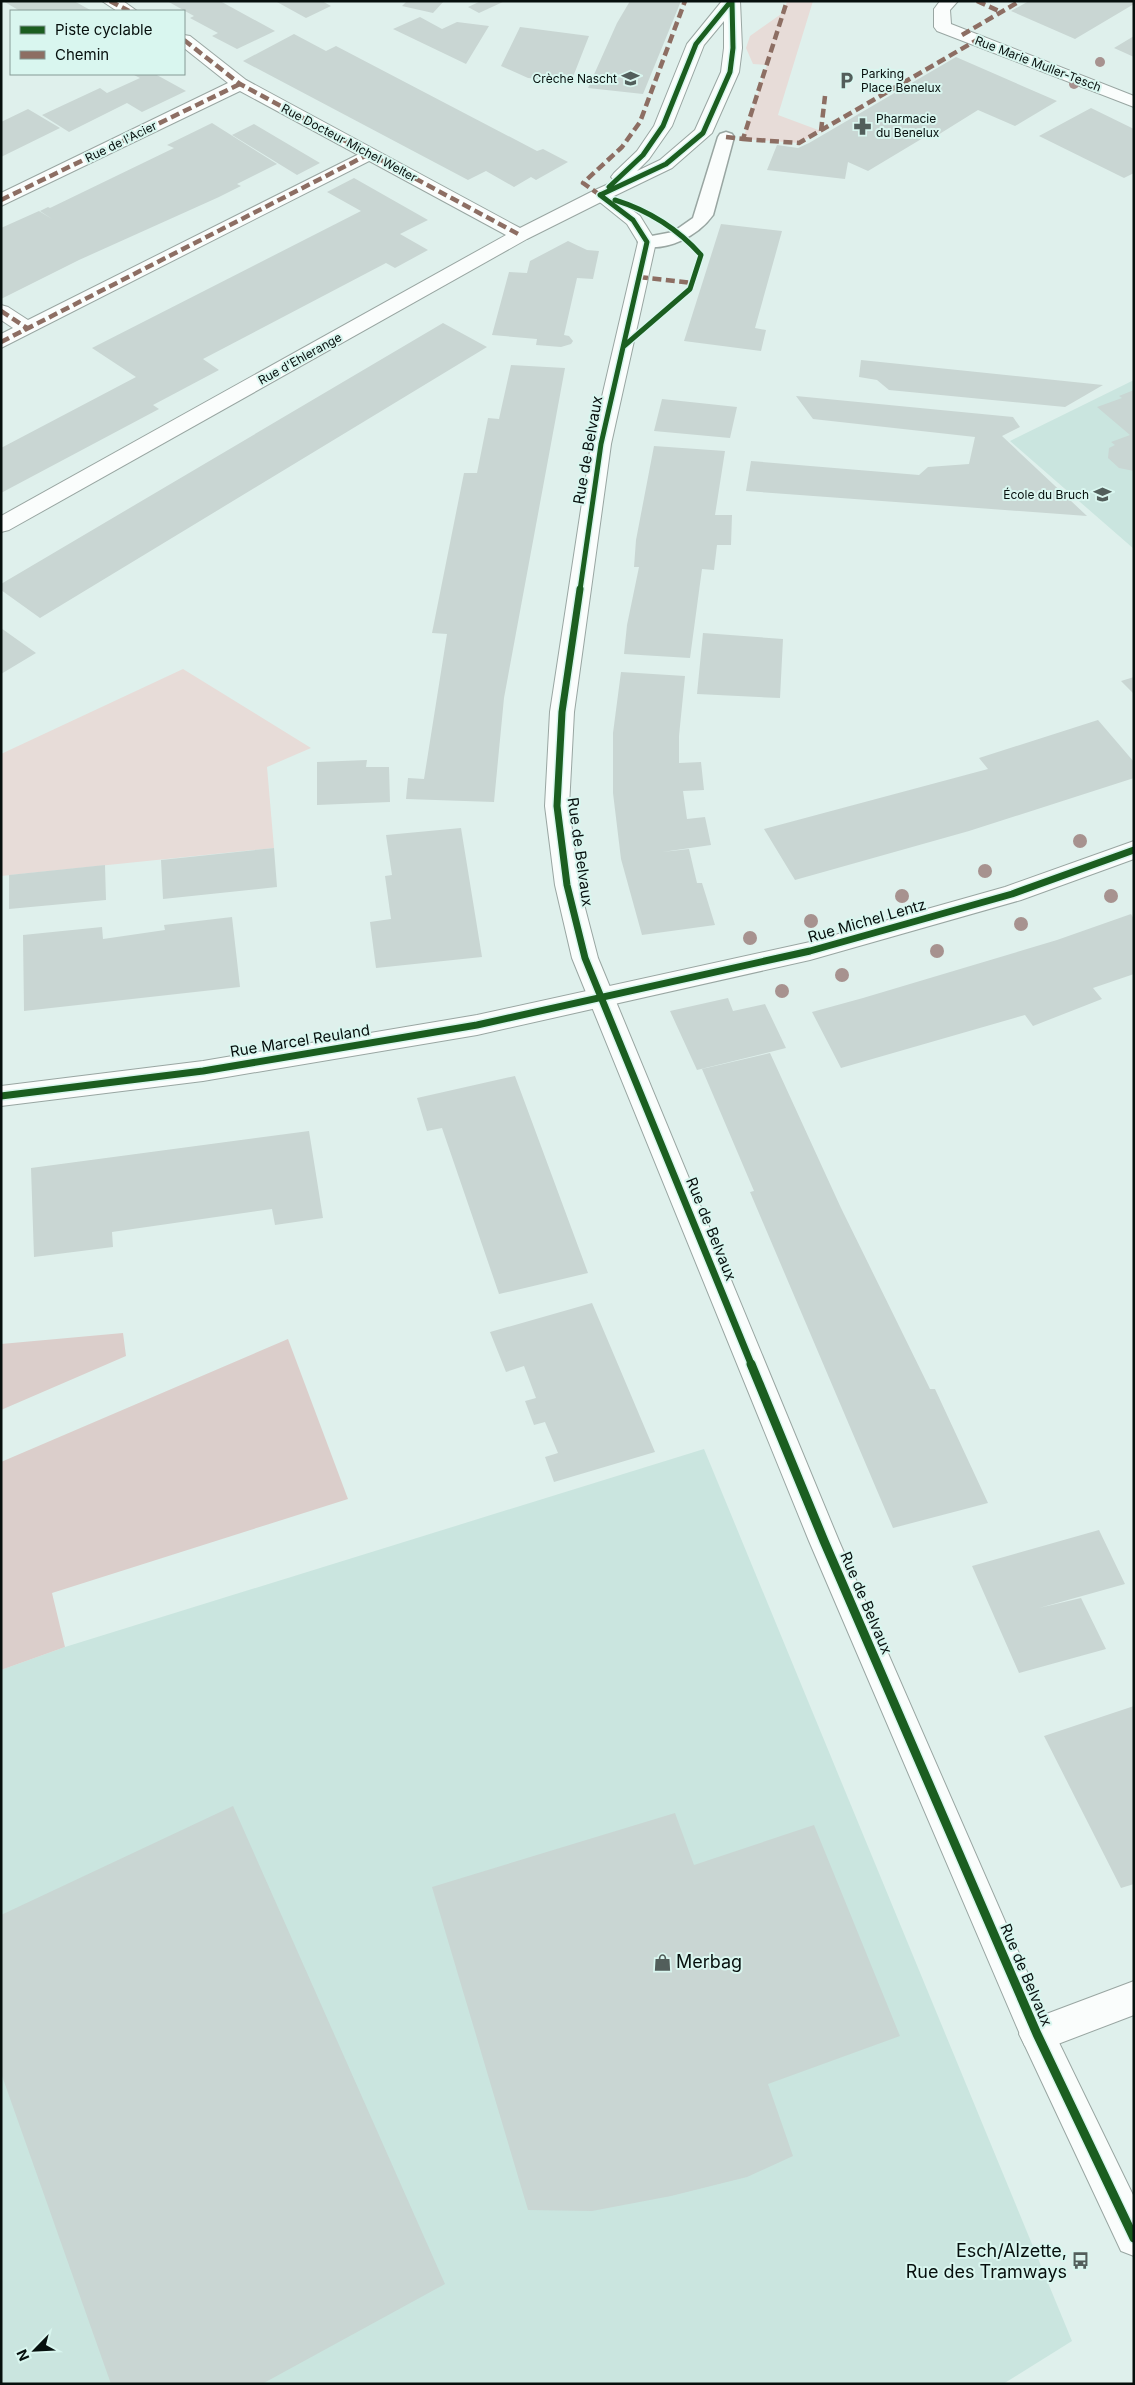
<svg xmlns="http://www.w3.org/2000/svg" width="1135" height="2385" font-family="Inter,sans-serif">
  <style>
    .built { fill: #cae5df }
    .green { fill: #e7dcd8 }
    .forest { fill: #dbcecb }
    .building { fill: #c9d6d3 }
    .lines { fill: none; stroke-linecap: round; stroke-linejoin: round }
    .service-casing { stroke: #99a6a2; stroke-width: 3 }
    .pedestrian-casing { stroke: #99a6a2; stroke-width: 2 }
    .minor-casing { stroke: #99a6a2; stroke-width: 2 }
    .tertiary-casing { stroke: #99a6a2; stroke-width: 2 }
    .service { fill: #fafdfc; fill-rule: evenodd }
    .pedestrian { fill: #fafdfc; fill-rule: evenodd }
    .minor { fill: #fafdfc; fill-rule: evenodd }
    .tertiary { fill: #fafdfc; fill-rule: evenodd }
    .quiet { stroke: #8d6e63; stroke-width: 4.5; stroke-dasharray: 9 4.5; stroke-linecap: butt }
    .cycleway-far2-casing { stroke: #d9f6ef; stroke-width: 8 }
    .cycleway-far1-casing { stroke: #d9f6ef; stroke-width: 10 }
    .cycleway-casing { stroke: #d9f6ef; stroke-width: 12 }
    .cycleway-far2 { stroke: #1b5e20; stroke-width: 5 }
    .cycleway-far1 { stroke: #1b5e20; stroke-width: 7 }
    .cycleway { stroke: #1b5e20; stroke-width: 9 }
    .tree { fill: #a7928f }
    .labels { text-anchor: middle; stroke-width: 4; stroke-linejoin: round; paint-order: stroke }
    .far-street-label { font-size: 12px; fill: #060f0d; stroke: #d9f6ef }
    .far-poi-label { font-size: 12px; fill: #060f0d; stroke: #d9f6ef; text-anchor: start }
    .street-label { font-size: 15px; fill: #060f0d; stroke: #d9f6ef }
    .near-poi-label { font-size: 18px; fill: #060f0d; stroke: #d9f6ef; text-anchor: start }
  </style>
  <rect width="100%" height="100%" fill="#dff0ec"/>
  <path class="built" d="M 1134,380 L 1134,549 L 1010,441 Z
    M 704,1449 L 1072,2341 L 1003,2384 L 1,2384 L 1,1670 L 65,1647 Z"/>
  <path class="green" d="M 787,1 L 813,1 L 778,115 L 821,131 L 799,143 L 743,139 L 767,65 L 753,64 L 746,48 L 750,36 L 784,12 Z
    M 183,669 L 311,748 L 267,767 L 274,848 L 1,876 L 1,754 Z"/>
  <path class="forest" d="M 123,1333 L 126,1356 L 1,1410 L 1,1344 Z
    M 288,1339 L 348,1499 L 52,1593 L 65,1647 L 1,1670 L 1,1462 Z"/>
  <path class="building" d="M 3,1 L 74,1 L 92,11 L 20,11 Z
    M 167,1 L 220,1 L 275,31 L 237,49 L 212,36 L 218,33 L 190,18 L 194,16 Z
    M 280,1 L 322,1 L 331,6 L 306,18 L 277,2 Z
    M 407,1 L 444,1 L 433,13 L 402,6 Z
    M 481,1 L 505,1 L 479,13 L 468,7 Z
    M 630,1 L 681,1 L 643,94 L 588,88 L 617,23 Z
    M 1029,1 L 1133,1 L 1134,4 L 1075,39 L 1011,11 Z
    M 420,17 L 442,29 L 457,22 L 489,26 L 466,64 L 393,29 Z
    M 520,27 L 589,36 L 571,82 L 528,78 L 501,66 Z
    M 294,34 L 326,51 L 336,46 L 537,151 L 543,149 L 568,162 L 536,180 L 531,177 L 514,187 L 486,171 L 468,180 L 243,61 Z
    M 1134,36 L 1134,57 L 1114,48 Z
    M 956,57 L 1057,101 L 1015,126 L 978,110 L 933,138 L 928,135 L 868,171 L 848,162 L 845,179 L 767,170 L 777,145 L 798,148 L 809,143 Z
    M 132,74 L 155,74 L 186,91 L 142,112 L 127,103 L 69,132 L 42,115 L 100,88 L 107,93 L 140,78 Z
    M 1091,108 L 1134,129 L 1134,173 L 1124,178 L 1039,136 Z
    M 28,109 L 60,128 L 1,157 L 1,122 Z
    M 212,123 L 277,164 L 237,184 L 241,186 L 219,197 L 79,260 L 1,299 L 1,228 L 39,211 L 52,219 L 40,211 L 48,207 L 50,208 L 174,148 L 167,145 Z
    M 254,124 L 320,163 L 297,175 L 232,135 Z
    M 354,178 L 428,220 L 400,234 L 428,250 L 395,268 L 386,263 L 203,359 L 219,370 L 153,405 L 159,409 L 1,493 L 1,448 L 136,377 L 92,348 L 361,211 L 327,192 Z
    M 721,224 L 782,231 L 755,328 L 766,330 L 761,351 L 684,341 Z
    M 568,241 L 587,250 L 599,251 L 593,279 L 577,278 L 564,335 L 569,336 L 573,341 L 571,344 L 561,347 L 536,345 L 537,339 L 492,335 L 509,272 L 527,273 L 530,261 Z
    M 443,323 L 487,347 L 40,618 L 1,590 L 1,584 Z
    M 861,360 L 1103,385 L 1065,407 L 889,390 L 877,380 L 859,377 Z
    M 511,365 L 565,368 L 504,698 L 494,802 L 406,799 L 408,778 L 424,779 L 447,634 L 432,633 L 464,473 L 477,473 L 488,418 L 499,419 Z
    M 1134,390 L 1134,471 L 1119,468 L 1108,458 L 1109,448 L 1115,445 L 1111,442 L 1130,435 L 1097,407 L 1122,398 L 1119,396 Z
    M 796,396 L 1013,417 L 1020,427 L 1002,436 L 1087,516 L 746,491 L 751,461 L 919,475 L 928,467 L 969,464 L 975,437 L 813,419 Z
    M 662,399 L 737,407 L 730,438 L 654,431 Z
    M 654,446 L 725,451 L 715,515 L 732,515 L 731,545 L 717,545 L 714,570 L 702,569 L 690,658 L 624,654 L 627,625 L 639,567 L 634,567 L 636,540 Z
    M 1,628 L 36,653 L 1,674 Z
    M 703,633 L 783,639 L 780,698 L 697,694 Z
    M 621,672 L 685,676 L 679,736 L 679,763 L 701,762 L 704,790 L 683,791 L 687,819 L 705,817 L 711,845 L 662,852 L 689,849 L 697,883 L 702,883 L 715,925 L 642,935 L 621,859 L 613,793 L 613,733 Z
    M 1134,677 L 1134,694 L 1121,681 Z
    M 1098,720 L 1134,762 L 1134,778 L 969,831 L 795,880 L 764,829 L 988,769 L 979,758 Z
    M 367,760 L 366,767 L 389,767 L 390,802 L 317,805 L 317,762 Z
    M 461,828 L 482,957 L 376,968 L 370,922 L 391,919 L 385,876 L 392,875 L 386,835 Z
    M 274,848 L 277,887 L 163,899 L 161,860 Z
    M 105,865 L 106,900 L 9,909 L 9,875 Z
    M 1131,914 L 1134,919 L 1134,974 L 1093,988 L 1102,999 L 1033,1026 L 1025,1015 L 841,1068 L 812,1012 L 863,998 L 1057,940 Z
    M 232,917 L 240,987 L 24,1011 L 23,935 L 102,927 L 103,939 L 165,930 L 164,925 Z
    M 728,998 L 733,1011 L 765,1004 L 786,1048 L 697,1070 L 670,1011 Z
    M 770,1053 L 841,1208 L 930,1389 L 935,1389 L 988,1503 L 893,1528 L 750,1192 L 754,1191 L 702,1069 Z
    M 515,1076 L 588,1273 L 499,1294 L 442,1128 L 427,1131 L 417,1098 Z
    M 309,1131 L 323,1218 L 275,1225 L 272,1209 L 112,1232 L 113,1247 L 34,1257 L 31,1168 Z
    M 592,1303 L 655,1452 L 554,1482 L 545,1457 L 558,1453 L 545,1422 L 534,1425 L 525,1401 L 536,1398 L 524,1366 L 506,1372 L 490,1332 Z
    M 1099,1530 L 1125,1584 L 1039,1608 L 1081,1598 L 1106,1649 L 1019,1673 L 972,1566 Z
    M 1134,1706 L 1134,1884 L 1121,1888 L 1044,1736 Z
    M 233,1806 L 445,2284 L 262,2384 L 111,2384 L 1,2073 L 1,1915 Z
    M 675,1813 L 694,1865 L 814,1825 L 900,2036 L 768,2084 L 793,2156 L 747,2177 L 671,2196 L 592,2211 L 528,2210 L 432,1887 Z"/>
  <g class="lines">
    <defs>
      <path id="service" d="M 726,132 L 732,134 L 734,137 L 713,215 C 698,236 667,252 641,246 L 638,242 L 641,238 L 673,232 L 693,218 L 718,137 L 720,134 Z"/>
      <path id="pedestrian" d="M 369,149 L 375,150 L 378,154 L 375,158 L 1,348 L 1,334 L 13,328 L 1,320 L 1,305 L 8,307 L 28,320 Z"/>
      <path id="minor" d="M 102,1 L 123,1 L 137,11 L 117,11 Z
        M 940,1 L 958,1 L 950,10 L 951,24 L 1134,96 L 1134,107 L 937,31 L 934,27 L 934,9 Z
        M 184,35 L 190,36 L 246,80 L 520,228 L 593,191 L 607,191 L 609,195 L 607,199 L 527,239 L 9,530 L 1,532 L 1,516 L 506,235 L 240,91 L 1,206 L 1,193 L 228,83 L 184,48 Z
        M 1134,841 L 1134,859 L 1021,900 L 810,960 L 477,1035 L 203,1081 L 1,1106 L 1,1086 L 203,1061 L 477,1015 L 810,942 L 1005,887 Z
        M 1134,1981 L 1134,2015 L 1037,2052 L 1025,2046 L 1019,2034 L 1025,2022 Z"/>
      <path id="tertiary" d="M 722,1 L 740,1 L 742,48 L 739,72 L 712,133 L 672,168 L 614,196 L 640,216 L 656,242 L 611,444 L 574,712 L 569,806 L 579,885 L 598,958 L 839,1541 L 1049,2022 L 1134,2197 L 1134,2256 L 1121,2251 L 1025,2046 L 809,1541 L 572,958 L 555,885 L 545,806 L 550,712 L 591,444 L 638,242 L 627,224 L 591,195 L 593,191 L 615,181 L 611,177 L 614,173 L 637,151 L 654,126 L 687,44 ZM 724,21 L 724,48 L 721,72 L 695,130 L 660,160 L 637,171 L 649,159 L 672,126 L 704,45 Z"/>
    </defs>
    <use href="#service" class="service-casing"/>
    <use href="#pedestrian" class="pedestrian-casing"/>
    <use href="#minor" class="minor-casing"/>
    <use href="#tertiary" class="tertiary-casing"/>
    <use href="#service" class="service"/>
    <use href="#pedestrian" class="pedestrian"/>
    <use href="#minor" class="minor"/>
    <use href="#tertiary" class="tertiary"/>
    <path class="quiet" d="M 110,1 L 129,11
      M 977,1 L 1001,12
      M 962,35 L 1020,1
      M 184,40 L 240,84 L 520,235
      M 821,131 L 825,96
      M 726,137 L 743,139 L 787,1
      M 743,139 L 799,143 L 977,40
      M 600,195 L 583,183 L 622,147 L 640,122 L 685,1
      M 1,200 L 240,84
      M 639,277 L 692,283
      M 1,311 L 27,328 L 24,330
      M 1,342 L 369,154"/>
    <defs>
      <path id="cycleway-far2" d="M 609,187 L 643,155 L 663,126 L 696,44 L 731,1
        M 600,195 L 666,164 L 703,133 L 730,72 L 733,48 L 732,1
        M 615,200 C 650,211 677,228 701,255 L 690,289 L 624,346
        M 580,590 L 601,444 L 647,242 L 633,220 L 600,195"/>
      <path id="cycleway-far1" d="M 580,589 L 562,712 L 557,806 L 567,885 L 585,958 L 752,1366
        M 1,1096 L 203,1071 L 477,1025 L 810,951 L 1012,894 L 1134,850"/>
      <path id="cycleway" d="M 751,1364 L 824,1541 L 1037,2034 L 1134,2238"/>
    </defs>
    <use href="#cycleway-far2" class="cycleway-far2-casing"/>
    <use href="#cycleway-far1" class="cycleway-far1-casing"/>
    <use href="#cycleway" class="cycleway-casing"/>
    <use href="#cycleway-far2" class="cycleway-far2"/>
    <use href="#cycleway-far1" class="cycleway-far1"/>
    <use href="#cycleway" class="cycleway"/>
  </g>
  <g class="tree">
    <circle cx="1100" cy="62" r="5"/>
    <circle cx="1074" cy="84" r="5"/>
    <circle cx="1080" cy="841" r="7"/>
    <circle cx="985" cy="871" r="7"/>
    <circle cx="902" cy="896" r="7"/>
    <circle cx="1111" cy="896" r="7"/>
    <circle cx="811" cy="921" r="7"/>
    <circle cx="1021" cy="924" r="7"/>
    <circle cx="750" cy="938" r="7"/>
    <circle cx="937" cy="951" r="7"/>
    <circle cx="842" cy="975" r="7"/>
    <circle cx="782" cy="991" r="7"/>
  </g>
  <defs>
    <symbol id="school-bare" viewBox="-9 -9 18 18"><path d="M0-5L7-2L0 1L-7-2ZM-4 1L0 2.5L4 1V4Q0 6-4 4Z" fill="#525e5b" stroke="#d9f6ef" stroke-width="2.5" paint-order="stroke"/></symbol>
    <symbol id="parking-bare" viewBox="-9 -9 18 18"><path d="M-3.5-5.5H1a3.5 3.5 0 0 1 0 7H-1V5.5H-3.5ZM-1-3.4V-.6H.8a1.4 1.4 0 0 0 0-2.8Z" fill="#525e5b" stroke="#d9f6ef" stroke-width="2.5" paint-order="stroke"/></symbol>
    <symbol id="pharmacy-bare" viewBox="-9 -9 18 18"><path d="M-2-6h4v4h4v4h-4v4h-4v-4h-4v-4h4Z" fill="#525e5b" stroke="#d9f6ef" stroke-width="2.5" paint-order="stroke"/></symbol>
    <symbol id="shop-bare" viewBox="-9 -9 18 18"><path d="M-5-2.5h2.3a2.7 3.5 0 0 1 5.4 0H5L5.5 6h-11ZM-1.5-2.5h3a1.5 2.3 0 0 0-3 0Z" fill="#525e5b" stroke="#d9f6ef" stroke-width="2.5" paint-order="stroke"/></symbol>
    <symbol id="bus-bare" viewBox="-9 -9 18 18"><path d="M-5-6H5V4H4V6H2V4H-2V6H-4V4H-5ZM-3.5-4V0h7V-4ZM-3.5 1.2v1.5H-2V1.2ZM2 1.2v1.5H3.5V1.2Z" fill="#525e5b" stroke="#d9f6ef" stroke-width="2.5" paint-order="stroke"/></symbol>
  </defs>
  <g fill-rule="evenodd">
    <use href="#school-bare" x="618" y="66" width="25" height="25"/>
    <use href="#parking-bare" x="834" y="68" width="25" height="25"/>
    <use href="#pharmacy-bare" x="850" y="114" width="25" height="25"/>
    <use href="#school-bare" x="1090" y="482" width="25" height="25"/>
    <use href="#shop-bare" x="650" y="1950" width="25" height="25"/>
    <use href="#bus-bare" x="1068" y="2248" width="25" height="25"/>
  </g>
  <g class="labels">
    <g class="far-street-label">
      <text transform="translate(1038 64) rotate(21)" y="4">Rue Marie Muller-Tesch</text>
      <text transform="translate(121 142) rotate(-26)" y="4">Rue de l'Acier</text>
      <text transform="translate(349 143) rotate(28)" y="4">Rue Docteur Michel Welter</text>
      <text transform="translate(300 359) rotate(-29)" y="4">Rue d'Ehlerange</text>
    </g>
    <g class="far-poi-label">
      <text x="861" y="78">Parking<tspan x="861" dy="14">Place Benelux</tspan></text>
      <text x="617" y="83" text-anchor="end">Crèche Nascht</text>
      <text x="876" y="123">Pharmacie<tspan x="876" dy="14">du Benelux</tspan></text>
      <text x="1089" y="499" text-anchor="end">École du Bruch</text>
    </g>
    <g class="street-label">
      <text transform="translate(588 450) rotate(-80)" y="5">Rue de Belvaux</text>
      <text transform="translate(580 852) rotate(82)" y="5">Rue de Belvaux</text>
      <text transform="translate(867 921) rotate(-16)" y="5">Rue Michel Lentz</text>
      <text transform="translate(300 1041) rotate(-9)" y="5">Rue Marcel Reuland</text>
      <text transform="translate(711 1229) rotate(68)" y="5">Rue de Belvaux</text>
      <text transform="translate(866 1603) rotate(67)" y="5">Rue de Belvaux</text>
      <text transform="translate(1026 1975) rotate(67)" y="5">Rue de Belvaux</text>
    </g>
    <g class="near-poi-label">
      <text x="676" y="1968">Merbag</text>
      <text x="1067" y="2257" text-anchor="end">Esch/Alzette,<tspan x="1067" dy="21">Rue des Tramways</tspan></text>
    </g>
  </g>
  <rect width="1135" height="2385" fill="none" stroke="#060f0d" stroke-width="5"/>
  <rect x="10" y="10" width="175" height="65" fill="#d9f6ef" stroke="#859a95"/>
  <rect x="20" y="26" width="25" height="8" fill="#1b5e20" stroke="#859a95"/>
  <text x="55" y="35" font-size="15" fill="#060f0d">Piste cyclable</text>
  <rect x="20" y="51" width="25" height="8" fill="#8d6e63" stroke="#859a95"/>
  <text x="55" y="60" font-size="15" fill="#060f0d">Chemin</text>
  <g transform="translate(35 2350) rotate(246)" stroke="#d9f6ef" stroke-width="4" paint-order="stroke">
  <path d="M0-4L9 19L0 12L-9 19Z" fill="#060f0d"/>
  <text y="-8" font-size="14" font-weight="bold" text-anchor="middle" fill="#060f0d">N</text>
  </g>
</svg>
